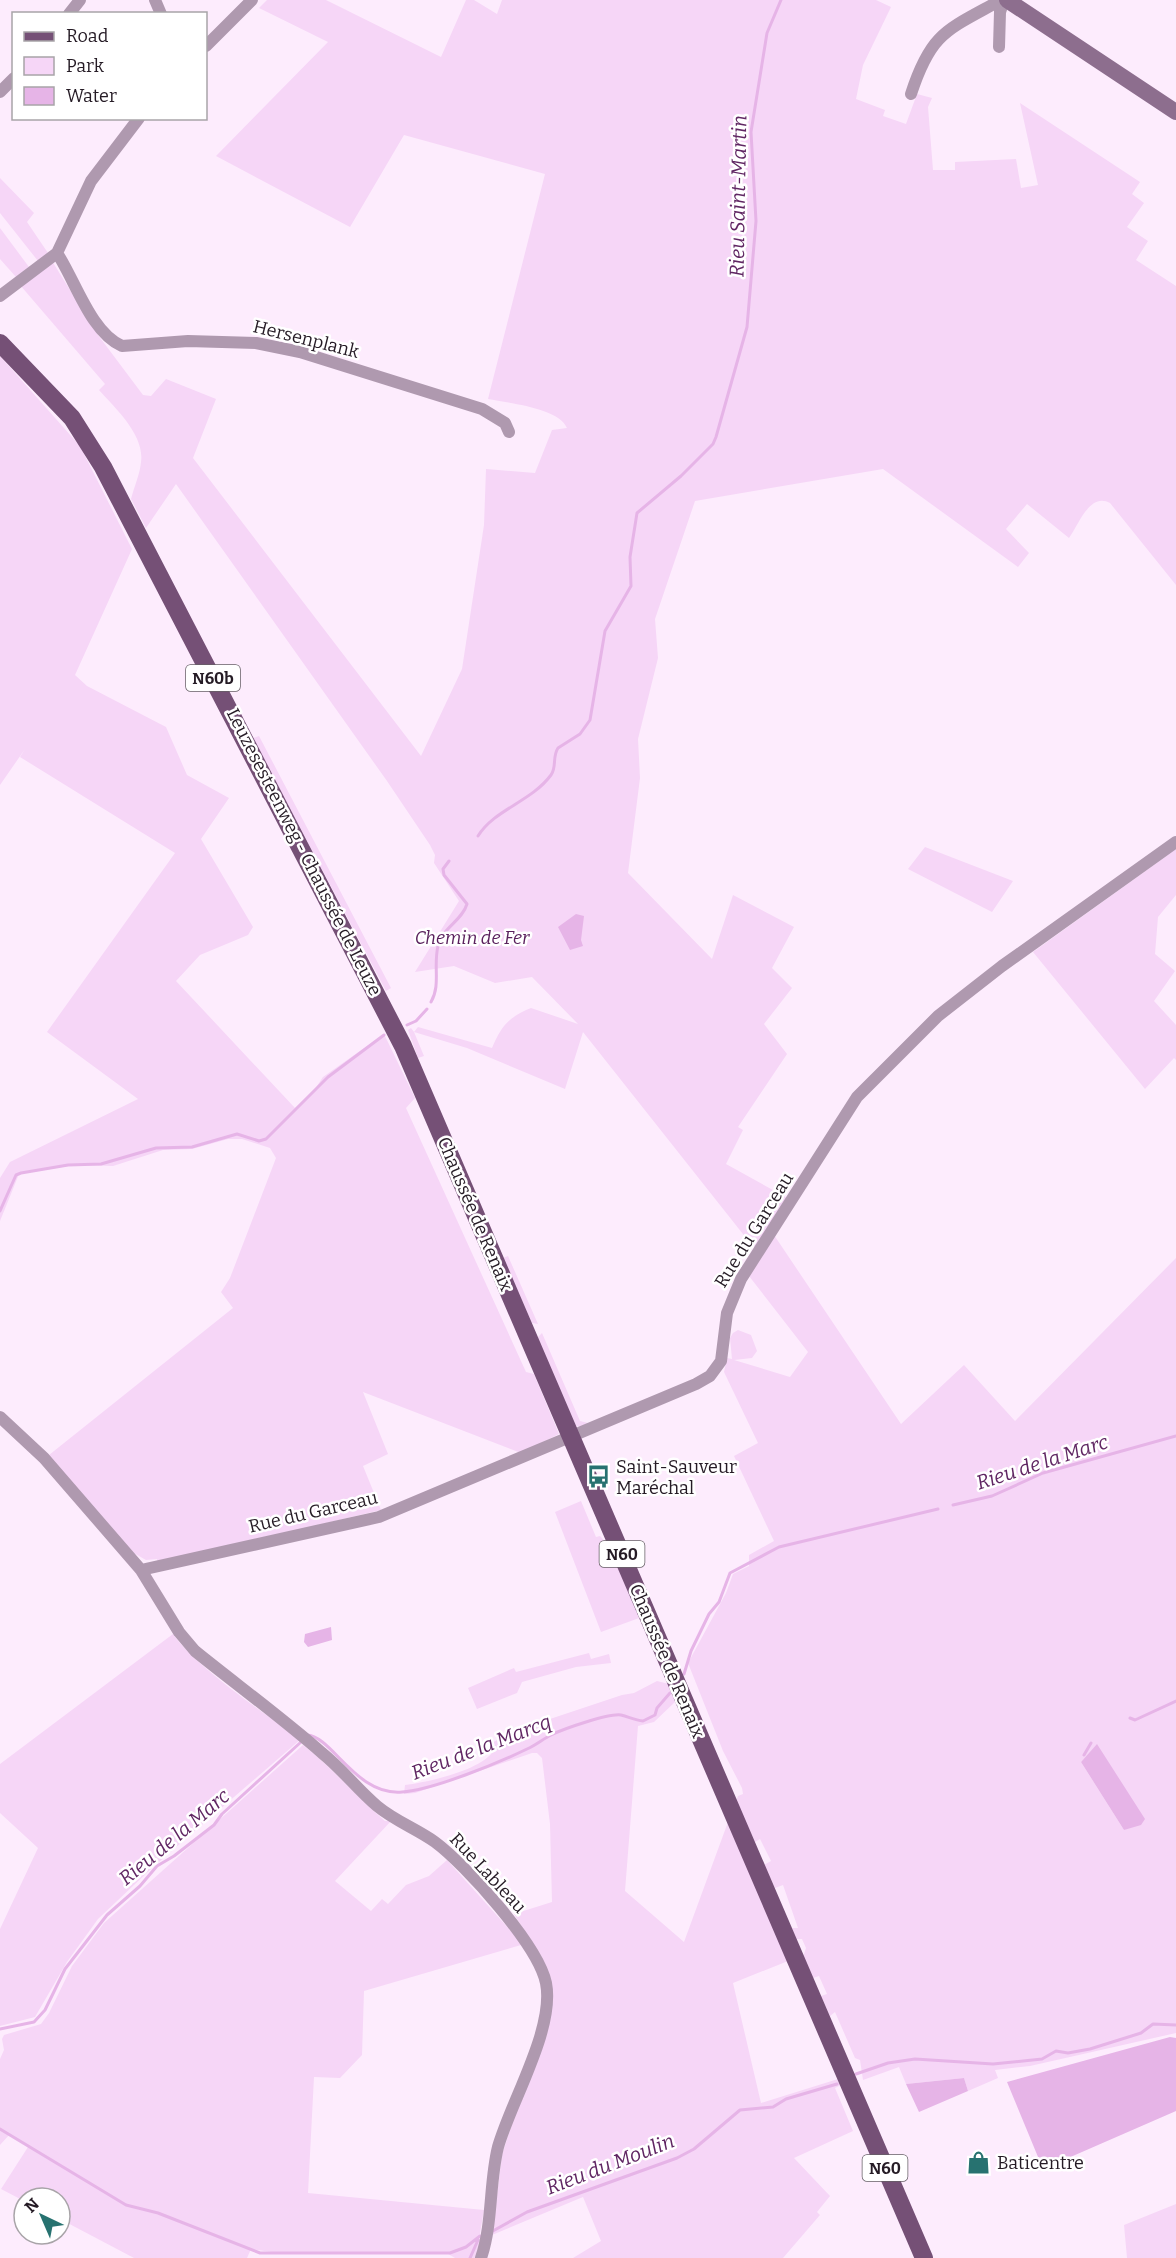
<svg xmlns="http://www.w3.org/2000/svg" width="1176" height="2258" font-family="Bitter,serif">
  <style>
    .green { fill: #f6d6f7; fill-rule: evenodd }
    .water { fill: #e6b4e7 }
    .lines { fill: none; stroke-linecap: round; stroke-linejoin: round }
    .stream { stroke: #e6b4e7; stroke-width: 3 }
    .street { stroke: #af99af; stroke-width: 12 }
    .secondary { stroke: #8d6e8e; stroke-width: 16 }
    .primary { stroke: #755076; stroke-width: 18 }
    .labels { text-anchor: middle; stroke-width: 5; stroke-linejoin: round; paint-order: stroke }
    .shield { fill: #fff; stroke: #665f66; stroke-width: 1.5 }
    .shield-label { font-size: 16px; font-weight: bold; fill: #251b25 }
    .street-label { font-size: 18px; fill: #251b25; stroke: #fff }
    .park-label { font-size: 18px; font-style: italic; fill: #5a205d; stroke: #fff }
    .poi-label { font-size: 18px; fill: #251b25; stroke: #fff; text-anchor: start }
    .water-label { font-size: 20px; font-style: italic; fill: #602663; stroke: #fff }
  </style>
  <rect width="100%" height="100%" fill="#fdecfd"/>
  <path class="green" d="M 267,0 L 326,0 L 441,57 L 466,0 L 474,0 L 497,14 L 502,0 L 876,0 L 891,7 L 863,65 L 856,99 L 885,110 L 883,116 L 906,124 L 917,94 L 932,98 L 928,107 L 933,170 L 955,170 L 955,162 L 1016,159 L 1021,188 L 1038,185 L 1020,103 L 1140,182 L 1132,194 L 1144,203 L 1127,227 L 1148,241 L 1136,260 L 1176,286 L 1176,585 L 1110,503 C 1090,492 1079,524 1069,538 L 1027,504 L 1006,529 L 1029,553 L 1018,567 L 883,469 L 695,501 L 655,619 L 658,658 L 638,739 L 640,778 L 628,873 L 712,959 L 733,895 L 794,927 L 772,968 L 792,988 L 764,1024 L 787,1054 L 738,1127 L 743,1130 L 726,1164 L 789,1199 L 754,1248 L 583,1032 L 565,1089 L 467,1048 L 414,1032 L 424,1056 L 418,1058 L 408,1030 L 411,1028 L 414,1032 L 418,1027 L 492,1048 C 501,1026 509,1017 531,1008 L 578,1024 L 532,977 L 495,983 L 454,966 L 415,972 L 459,901 L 434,863 L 435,855 L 430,845 L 387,781 L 176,484 L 146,528 L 131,499 C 134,487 140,474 141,462 C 145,435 115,408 99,390 L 105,384 L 20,285 L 52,261 L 98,335 L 143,395 L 151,396 L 166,379 L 216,399 L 193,458 L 421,756 L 462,669 L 484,525 L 486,469 L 535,473 L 552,430 L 567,428 C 559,408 509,403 488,399 L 545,174 L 404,135 L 350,227 L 216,156 L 328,42 L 259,8 Z
    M 0,178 L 34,213 L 27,222 L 48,253 L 38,261 L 0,213 Z
    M 0,228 L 29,267 L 16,277 L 0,259 Z
    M 0,356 L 80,446 L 132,549 L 75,675 L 87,686 L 166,727 L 187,775 L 229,798 L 201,839 L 253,927 L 248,935 L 200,955 L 176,981 L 295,1108 L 315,1089 L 323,1077 L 384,1034 L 415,1098 L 406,1108 L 526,1372 L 534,1374 L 559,1434 L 521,1453 L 363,1392 L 388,1454 L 363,1466 L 381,1510 L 158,1563 L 157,1559 L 146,1560 L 130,1551 L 17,1427 L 49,1455 L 233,1308 L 221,1292 L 230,1278 L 276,1158 L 270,1148 L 242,1139 L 228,1139 L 192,1149 L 163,1150 L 113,1166 L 75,1165 L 19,1174 L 0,1221 L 0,1178 L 10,1162 L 138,1099 L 47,1032 L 175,853 L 20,757 L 25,749 L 0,785 Z
    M 259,736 L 391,988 L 386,991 L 253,738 Z
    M 925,847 L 1013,881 L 992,912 L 908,869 Z
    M 1176,849 L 1176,895 L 1158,917 L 1155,954 L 1175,971 L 1154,1001 L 1176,1025 L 1176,1060 L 1174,1058 L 1145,1089 L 1033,952 Z
    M 774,1235 L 901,1424 L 964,1365 L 1015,1421 L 1176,1258 L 1176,2033 L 1030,2066 L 995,2070 L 998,2078 L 968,2091 L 964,2078 L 906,2084 L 899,2067 L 863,2080 L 860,2060 L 855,2058 L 835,2012 L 830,2016 L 821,1996 L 827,1994 L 819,1976 L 813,1978 L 803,1957 L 806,1948 L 802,1939 L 796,1939 L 792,1928 L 798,1928 L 783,1885 L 775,1888 L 764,1865 L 771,1861 L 760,1839 L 755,1842 L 736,1801 L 738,1796 L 743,1794 L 742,1788 L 723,1751 L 688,1663 L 726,1593 L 733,1574 L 749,1566 L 749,1555 L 774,1541 L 734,1456 L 758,1443 L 724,1372 L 727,1358 L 732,1359 L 730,1338 L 733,1333 L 738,1330 L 751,1335 L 757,1351 L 752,1358 L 734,1360 L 790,1377 L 808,1352 L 749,1276 ZM 1097,1745 L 1144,1819 L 1124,1830 L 1081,1762 Z
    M 508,1256 L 538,1324 L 532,1323 L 503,1258 Z
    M 542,1333 L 580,1421 L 588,1423 L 581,1427 L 576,1426 L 537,1338 Z
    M 581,1501 L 596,1537 L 600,1536 L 609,1546 L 639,1618 L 601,1632 L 555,1512 Z
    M 173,1634 C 197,1668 265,1714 301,1739 L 152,1868 L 98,1919 L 67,1962 L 35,2017 L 0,2026 L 0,1929 L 38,1848 L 0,1813 L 0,1764 Z
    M 589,1653 L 591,1659 L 609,1654 L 611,1663 L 576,1667 L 522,1682 L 517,1693 L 477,1709 L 468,1688 L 514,1668 L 516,1672 Z
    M 657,1681 L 669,1684 L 676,1701 L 654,1722 L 638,1726 L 625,1891 L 684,1942 L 728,1822 L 788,1961 L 733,1983 L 761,2103 L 838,2079 L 841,2085 L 835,2088 L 853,2131 L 794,2158 L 830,2196 L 817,2212 L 820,2215 L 783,2258 L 573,2258 L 601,2241 L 583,2197 L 492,2235 L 502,2155 L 548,2009 L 530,1940 L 514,1914 L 552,1902 L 550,1824 L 542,1758 L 537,1753 L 532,1753 L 415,1793 L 404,1794 L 405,1785 C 429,1782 477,1771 492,1753 L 492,1743 L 511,1732 L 622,1695 L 634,1693 Z
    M 303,1745 C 333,1768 357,1797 385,1821 L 391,1821 L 335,1881 L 371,1911 L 382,1899 L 388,1904 L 406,1885 L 429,1876 L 447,1860 L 519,1940 L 521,1945 L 364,1991 L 362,2055 L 340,2078 L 314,2077 L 308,2193 L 484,2210 L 479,2239 L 484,2240 L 478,2258 L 455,2258 L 445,2252 L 285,2254 L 251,2249 L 247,2258 L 134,2258 L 60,2219 L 60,2198 L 24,2198 L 24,2201 L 1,2189 L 28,2147 L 10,2134 L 0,2145 L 0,2059 L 4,2050 L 2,2039 L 4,2035 L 41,2024 L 49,2013 L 72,1966 L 104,1923 Z
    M 1176,2204 L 1176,2258 L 1127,2258 L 1124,2225 Z"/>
  <path class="water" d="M 576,914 L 584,916 L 581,940 L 583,946 L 570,950 L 558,927 Z
    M 331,1627 L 332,1640 L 308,1647 L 304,1642 L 305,1634 Z
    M 1097,1744 L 1145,1819 L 1141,1825 L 1124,1830 L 1081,1762 Z
    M 1170,2037 L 1176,2038 L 1176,2111 L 1043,2169 L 1007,2082 Z
    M 964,2078 L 968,2091 L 919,2112 L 906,2084 Z"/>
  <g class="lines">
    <path class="stream" d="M 478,836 C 495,809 531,802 551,775 C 557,767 552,757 558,748 L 580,734 L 590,720 L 605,631 L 631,586 L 630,557 L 637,513 L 681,476 L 713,444 L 716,437 L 747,327 L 756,221 L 751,132 L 767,33 L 781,0
      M 431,1002 C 441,985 433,966 438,946 C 442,928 462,921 467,904 L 444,875 L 443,869 L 449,861
      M 407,1025 L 416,1021 L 427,1009
      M 0,1211 L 16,1175 L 21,1173 L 68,1165 L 101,1164 L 156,1148 L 192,1147 L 237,1134 L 259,1141 L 266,1139 L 328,1077 L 384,1035
      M 953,1505 L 992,1496 L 1043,1473 L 1176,1436
      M 684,1674 L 691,1651 L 709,1614 L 719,1602 L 730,1573 L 779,1547 L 938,1509
      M 1130,1718 L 1135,1720 L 1176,1701
      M 307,1735 C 332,1736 356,1796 402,1792 C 433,1790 498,1763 527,1749 C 536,1745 543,1739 551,1735 C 563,1729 609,1713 621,1715 C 629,1717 635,1720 643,1721 L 655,1715 L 657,1708 L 670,1693
      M 1084,1755 L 1091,1743
      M 0,2029 L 34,2022 L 45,2010 L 65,1969 L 107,1915 L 140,1886 L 157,1866 L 174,1856 L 214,1825 L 222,1814 L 301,1742
      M 856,2074 L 888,2063 L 915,2059 L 993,2064 L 1042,2059 L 1056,2051 L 1068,2053 L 1090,2049 L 1141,2033 L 1153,2024 L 1176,2025
      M 0,2129 L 126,2205 L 158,2213 L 260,2253 L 450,2253 L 466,2247 L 480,2236
      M 491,2232 L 527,2212 L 677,2158 L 694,2149 L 740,2110 L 773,2107 L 786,2099 L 837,2084
      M 470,2258 L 478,2240"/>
    <path class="street" d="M 155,0 L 161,14
      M 69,14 L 80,0
      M 206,46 L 252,0
      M 999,47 L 1000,12 L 1004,0
      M 0,92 L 14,78
      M 911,94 C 931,32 947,30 1001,0
      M 57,253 C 75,280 91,333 122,346 L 188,341 L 256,343 L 300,352 L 482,409 L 505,423 L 509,432
      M 0,296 L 57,253 L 91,181 L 139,118
      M 0,1417 L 44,1458 L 141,1570 L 379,1517 L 696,1384 L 710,1376 L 721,1361 L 727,1313 L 741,1279 L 857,1097 L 938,1016 L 1002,966 L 1176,842
      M 141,1570 L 179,1632 L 195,1651 C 237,1685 281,1717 322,1753 C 342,1769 358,1790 377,1806 C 395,1821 417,1829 435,1842 C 466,1865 538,1945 546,1983 C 555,2029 511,2101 498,2147 C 489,2183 493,2223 481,2258"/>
    <path class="secondary" d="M 1007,0 L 1176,112"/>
    <path class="primary" d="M 0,343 L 72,418 L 103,467 L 403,1046 L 924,2258"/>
  </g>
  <defs>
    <symbol id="bus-bare" viewBox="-9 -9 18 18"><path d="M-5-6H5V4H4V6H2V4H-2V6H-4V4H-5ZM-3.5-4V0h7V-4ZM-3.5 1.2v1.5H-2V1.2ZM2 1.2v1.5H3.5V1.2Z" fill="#277270" stroke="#fff" stroke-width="2.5" paint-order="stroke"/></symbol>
    <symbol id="shop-bare" viewBox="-9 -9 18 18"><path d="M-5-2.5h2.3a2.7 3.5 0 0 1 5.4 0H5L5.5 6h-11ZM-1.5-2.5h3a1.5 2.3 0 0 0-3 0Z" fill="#277270" stroke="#fff" stroke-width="2.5" paint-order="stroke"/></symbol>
  </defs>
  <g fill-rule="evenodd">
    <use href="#bus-bare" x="582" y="1460" width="33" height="33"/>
    <use href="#shop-bare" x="962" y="2146" width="33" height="33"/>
  </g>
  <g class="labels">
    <g class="shield">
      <rect x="186" y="665" width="54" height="26" rx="4.5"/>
      <rect x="599.5" y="1541" width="45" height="26" rx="4.5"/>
      <rect x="862.5" y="2155" width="45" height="26" rx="4.5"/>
    </g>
    <g class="shield-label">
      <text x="213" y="684">N60b</text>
      <text x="622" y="1560">N60</text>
      <text x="885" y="2174">N60</text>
    </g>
    <g class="street-label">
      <text transform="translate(306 339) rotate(14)" y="6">Hersenplank</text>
      <text transform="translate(304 852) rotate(63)" y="6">Leuzesesteenweg - Chaussée de Leuze</text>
      <text transform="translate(475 1214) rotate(67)" y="6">Chaussée de Renaix</text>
      <text transform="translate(754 1230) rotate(-58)" y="6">Rue du Garceau</text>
      <text transform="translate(313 1512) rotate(-13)" y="6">Rue du Garceau</text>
      <text transform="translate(667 1661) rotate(67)" y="6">Chaussée de Renaix</text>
      <text transform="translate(488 1873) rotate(47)" y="6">Rue Lableau</text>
    </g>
    <g class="park-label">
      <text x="472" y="944">Chemin de Fer</text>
    </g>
    <g class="poi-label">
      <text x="616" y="1473">Saint-Sauveur<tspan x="616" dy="21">Maréchal</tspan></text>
      <text x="997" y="2169">Baticentre</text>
    </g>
    <g class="water-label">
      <text transform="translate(738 196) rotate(-89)" y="7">Rieu Saint-Martin</text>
      <text transform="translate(1042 1462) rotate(-18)" y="7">Rieu de la Marc</text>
      <text transform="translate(481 1747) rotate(-21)" y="7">Rieu de la Marcq</text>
      <text transform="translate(174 1837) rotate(-40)" y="7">Rieu de la Marc</text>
      <text transform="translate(610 2164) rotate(-21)" y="7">Rieu du Moulin</text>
    </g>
  </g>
  <rect x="12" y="12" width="195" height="108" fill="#ffffff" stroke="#a8a4a8" stroke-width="1.5"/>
  <rect x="24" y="32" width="30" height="9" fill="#755076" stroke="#a8a4a8" stroke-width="1.5"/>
  <text x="66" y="42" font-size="18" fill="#251b25">Road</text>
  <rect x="24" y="57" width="30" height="18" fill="#f6d6f7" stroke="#a8a4a8" stroke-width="1.5"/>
  <text x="66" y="72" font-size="18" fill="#251b25">Park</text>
  <rect x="24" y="87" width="30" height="18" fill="#e6b4e7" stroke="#a8a4a8" stroke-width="1.5"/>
  <text x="66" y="102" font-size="18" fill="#251b25">Water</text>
  <g transform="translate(42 2216) rotate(316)"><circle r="28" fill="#ffffff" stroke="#a8a4a8" stroke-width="1.5"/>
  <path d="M0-4.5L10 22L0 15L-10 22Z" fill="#277270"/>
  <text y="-9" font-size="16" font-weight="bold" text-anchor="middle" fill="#251b25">N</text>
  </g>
</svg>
